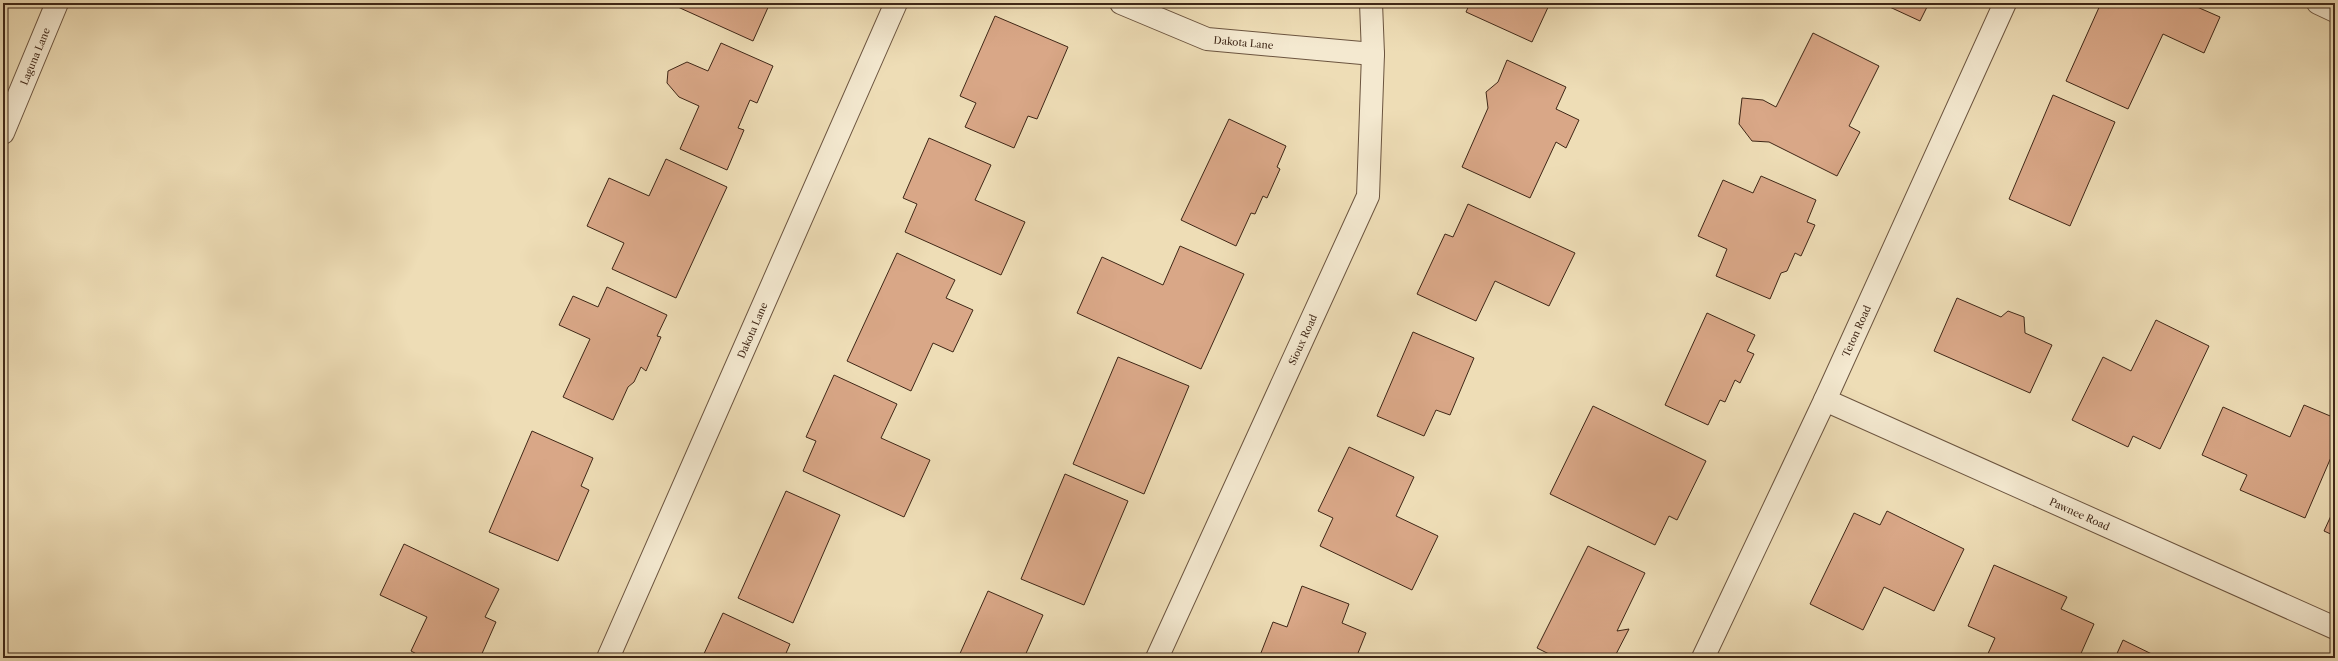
<svg xmlns="http://www.w3.org/2000/svg" width="2338" height="661" font-family="'Libre Caslon Text',serif">
  <style>
    .building { fill: #d9a787; stroke: #3f2717 }
    .lines { fill: none; stroke-linecap: round; stroke-linejoin: round }
    .street-casing { stroke: #6b543f; stroke-width: 24 }
    .street { stroke: #f4e9d0; stroke-width: 22 }
    .labels { text-anchor: middle; stroke-width: 3; stroke-linejoin: round; paint-order: stroke }
    .street-label { font-size: 10px; fill: #3f2717; stroke: #f4e9d0 }
  </style>
  <rect width="100%" height="100%" fill="#eeddb6"/>
  <filter id="stains"><feTurbulence type="fractalNoise" baseFrequency=".005" numOctaves="4"/><feColorMatrix values="0 0 0 0 .2 0 0 0 0 .09 0 0 0 0 .02 0 0 0 .5 -.17"/></filter>
  <radialGradient id="worn" r=".72"><stop offset=".6" stop-color="#630" stop-opacity="0"/><stop offset="1" stop-color="#630" stop-opacity=".3"/></radialGradient>
  <path class="building" d="M 669,3 L 770,3 L 753,41 Z
    M 1470,3 L 1550,3 L 1532,42 L 1466,12 Z
    M 1881,3 L 1929,3 L 1920,21 Z
    M 2101,3 L 2188,3 L 2220,17 L 2204,53 L 2163,34 L 2128,109 L 2066,81 Z
    M 995,16 L 1068,47 L 1037,119 L 1028,116 L 1014,148 L 965,127 L 976,103 L 960,96 Z
    M 1813,33 L 1879,66 L 1849,126 L 1860,132 L 1837,176 L 1769,142 L 1752,141 L 1739,124 L 1742,98 L 1763,100 L 1776,107 Z
    M 721,43 L 773,66 L 757,103 L 750,100 L 738,128 L 744,130 L 727,170 L 680,149 L 699,106 L 679,97 L 667,83 L 668,71 L 687,62 L 708,71 Z
    M 1507,60 L 1566,87 L 1556,109 L 1579,120 L 1566,148 L 1556,142 L 1530,198 L 1462,167 L 1488,108 L 1486,92 L 1498,82 Z
    M 2053,95 L 2115,122 L 2070,226 L 2009,199 Z
    M 1229,119 L 1286,146 L 1277,167 L 1280,169 L 1267,198 L 1263,196 L 1255,214 L 1251,213 L 1236,246 L 1181,220 Z
    M 929,138 L 991,165 L 975,200 L 1025,222 L 1001,275 L 905,232 L 917,204 L 903,198 Z
    M 666,159 L 727,187 L 676,298 L 612,269 L 624,243 L 587,226 L 609,178 L 649,196 Z
    M 1761,176 L 1816,200 L 1807,222 L 1815,225 L 1801,256 L 1795,253 L 1787,271 L 1781,273 L 1770,299 L 1716,276 L 1727,249 L 1698,236 L 1723,180 L 1753,193 Z
    M 1468,204 L 1575,253 L 1549,306 L 1495,281 L 1476,321 L 1417,294 L 1445,234 L 1453,237 Z
    M 1180,246 L 1244,274 L 1201,369 L 1077,313 L 1102,257 L 1163,285 Z
    M 897,253 L 955,280 L 946,298 L 973,310 L 953,352 L 933,343 L 911,391 L 847,361 Z
    M 607,287 L 667,315 L 657,336 L 661,337 L 646,371 L 641,367 L 634,382 L 628,387 L 613,420 L 563,397 L 590,339 L 559,325 L 573,296 L 598,307 Z
    M 1957,298 L 2001,317 L 2008,311 L 2024,317 L 2025,333 L 2052,345 L 2030,393 L 1934,351 Z
    M 1707,313 L 1755,335 L 1747,351 L 1754,354 L 1740,383 L 1735,380 L 1725,402 L 1720,400 L 1708,425 L 1665,405 Z
    M 2156,320 L 2209,346 L 2160,449 L 2133,436 L 2128,447 L 2072,420 L 2103,357 L 2131,371 Z
    M 1413,332 L 1474,358 L 1450,415 L 1436,410 L 1424,436 L 1377,416 Z
    M 1118,357 L 1189,386 L 1144,494 L 1073,464 Z
    M 834,375 L 897,404 L 881,438 L 930,460 L 904,517 L 803,471 L 816,441 L 806,437 Z
    M 2304,405 L 2335,418 L 2335,448 L 2305,518 L 2240,490 L 2247,475 L 2202,455 L 2223,407 L 2290,437 Z
    M 1593,406 L 1706,461 L 1677,520 L 1669,516 L 1655,545 L 1550,494 Z
    M 532,431 L 593,458 L 581,486 L 589,490 L 558,561 L 489,532 Z
    M 1349,447 L 1414,477 L 1396,516 L 1438,536 L 1412,590 L 1320,546 L 1333,518 L 1318,511 Z
    M 1065,474 L 1128,501 L 1084,605 L 1021,579 Z
    M 786,491 L 840,515 L 793,623 L 738,598 Z
    M 2335,507 L 2335,536 L 2324,531 Z
    M 1887,511 L 1964,549 L 1934,611 L 1884,587 L 1863,630 L 1810,604 L 1854,513 L 1880,525 Z
    M 404,544 L 499,589 L 485,617 L 496,622 L 480,658 L 424,658 L 411,651 L 427,617 L 380,595 Z
    M 1588,546 L 1645,573 L 1617,631 L 1629,629 L 1614,658 L 1557,658 L 1537,648 Z
    M 1994,565 L 2067,597 L 2061,609 L 2094,624 L 2079,658 L 1986,658 L 1995,638 L 1968,626 Z
    M 1302,586 L 1349,604 L 1342,623 L 1366,633 L 1356,658 L 1259,658 L 1273,622 L 1287,627 Z
    M 988,591 L 1043,615 L 1024,658 L 958,658 Z
    M 723,613 L 790,644 L 784,658 L 702,658 Z
    M 2123,640 L 2160,658 L 2115,658 Z"/>
  <g class="lines">
    <defs>
      <g id="street">
        <path id="s1" d="M 1121,3 L 1207,39 L 1373,54"/>
        <path d="M 2318,3 L 2335,11"/>
        <path id="s2" d="M 3,133 L 57,3"/>
        <path id="s3" d="M 1825,400 L 2335,628"/>
        <path id="s4" d="M 608,658 L 896,3"/>
        <path id="s5" d="M 1157,658 L 1368,196 L 1373,54 L 1371,3"/>
        <path id="s6" d="M 1703,658 L 1825,400 L 2005,3"/>
      </g>
    </defs>
    <use href="#street" class="street-casing"/>
    <use href="#street" class="street"/>
  </g>
  <g class="labels">
    <g class="street-label">
      <text dy="4" stroke="none"><textPath href="#s1" startOffset="130">Dakota Lane</textPath></text>
      <text dy="4" stroke="none"><textPath href="#s2" startOffset="83">Laguna Lane</textPath></text>
      <text dy="4" stroke="none"><textPath href="#s4" startOffset="358">Dakota Lane</textPath></text>
      <text dy="4" stroke="none"><textPath href="#s6" startOffset="361">Teton Road</textPath></text>
      <text dy="4" stroke="none"><textPath href="#s5" startOffset="350">Sioux Road</textPath></text>
      <text dy="4" stroke="none"><textPath href="#s3" startOffset="279">Pawnee Road</textPath></text>
    </g>
  </g>
  <rect width="2338" height="661" fill="none" stroke="#eeddb6" stroke-width="16"/>
  <rect x="4" y="4" width="2330" height="653" fill="none" stroke="#3f2717" stroke-width="2"/>
  <rect x="8" y="8" width="2322" height="645" fill="none" stroke="#3f2717"/>
  <rect width="100%" height="100%" filter="url(#stains)"/>
  <rect width="100%" height="100%" fill="url(#worn)"/>
</svg>
